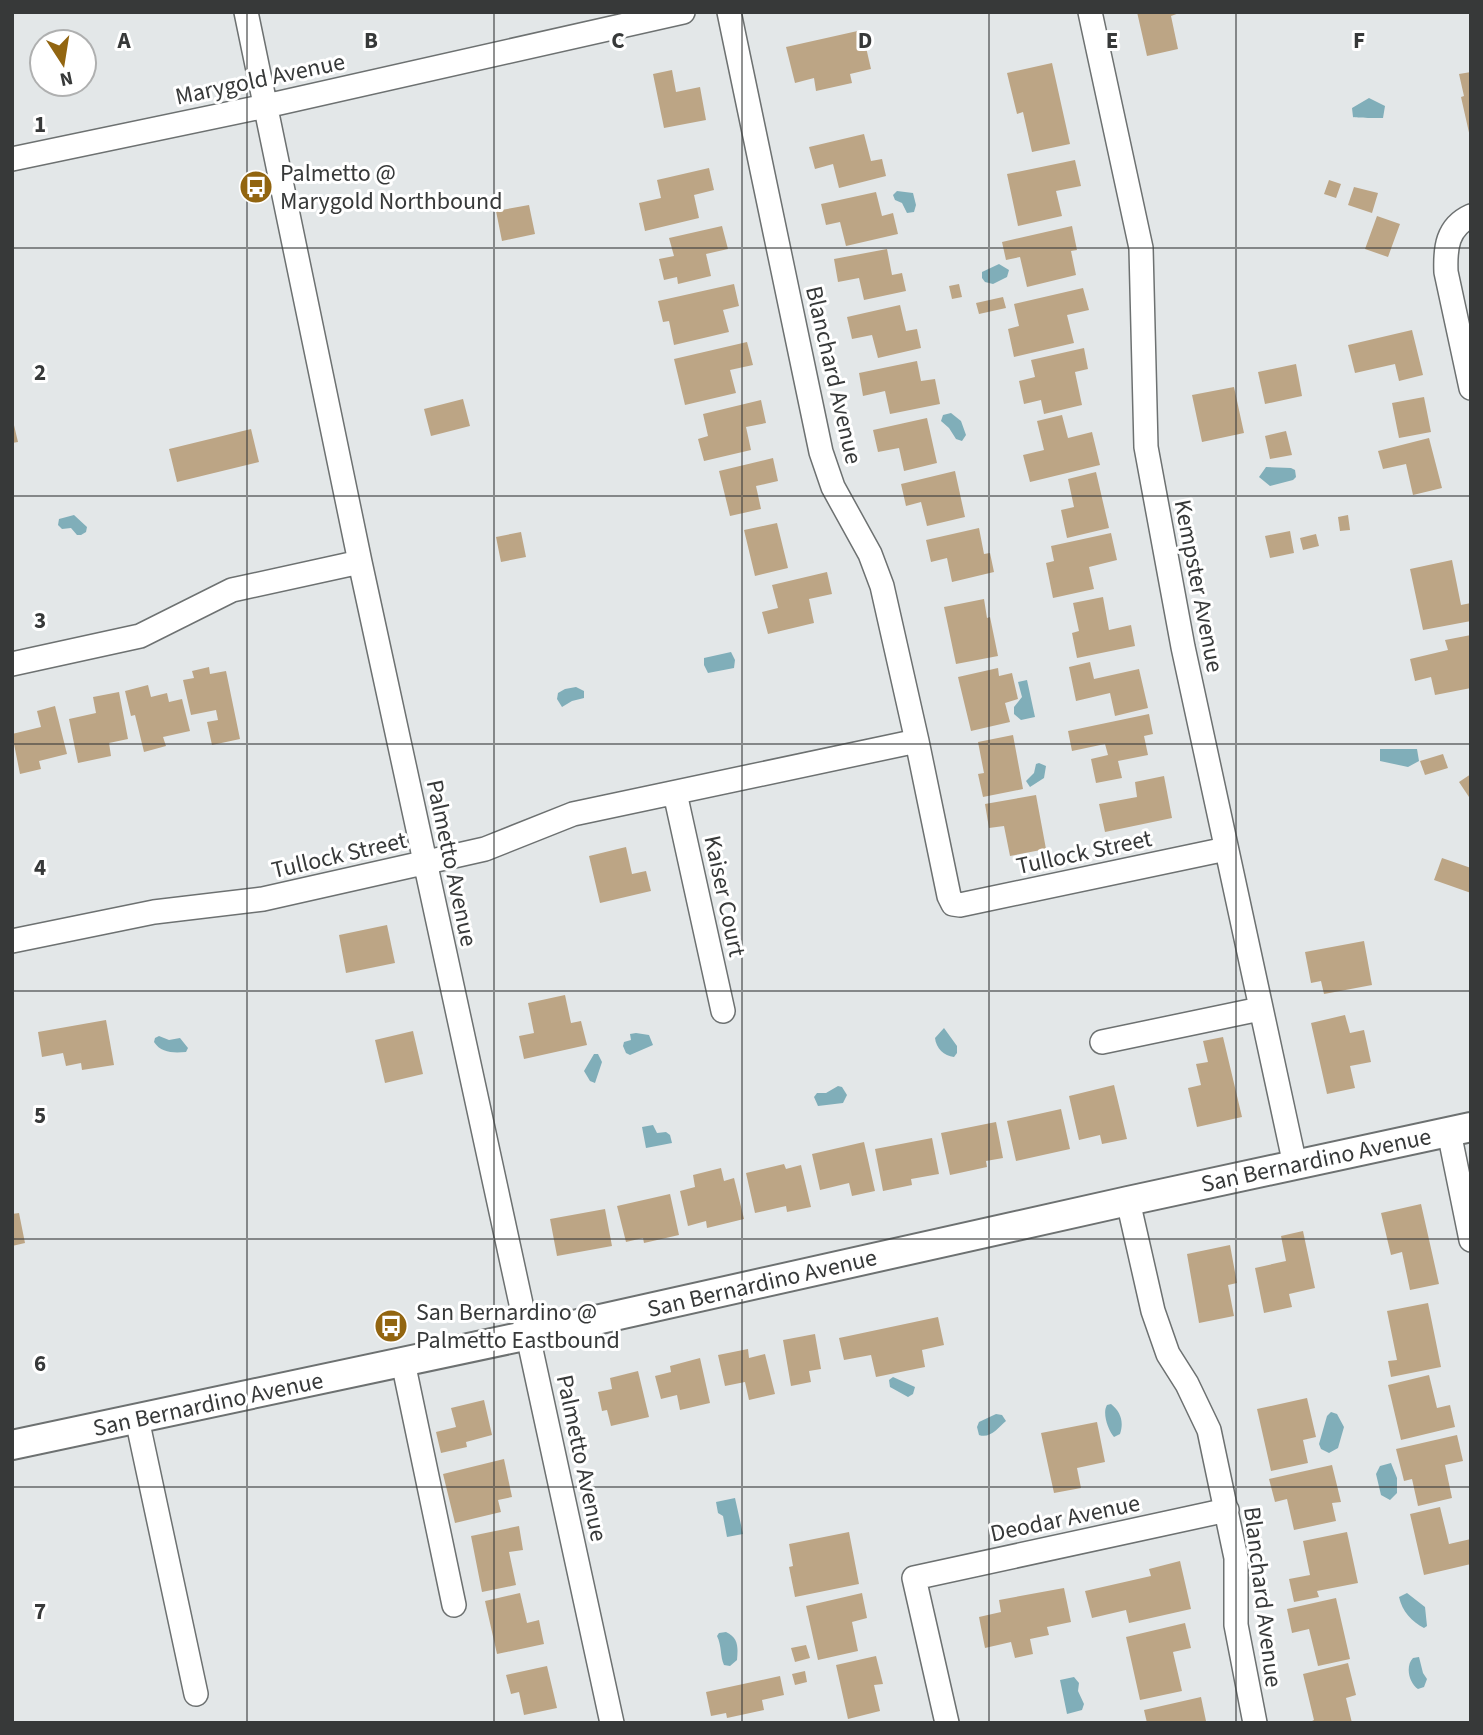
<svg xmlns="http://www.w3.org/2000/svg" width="1483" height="1735" font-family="'Source Sans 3',sans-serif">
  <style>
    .water { fill: #80aeb9 }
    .building { fill: #bca585 }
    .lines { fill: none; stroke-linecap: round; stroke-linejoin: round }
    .minor-casing { stroke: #6d7171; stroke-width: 26 }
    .major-casing { stroke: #6d7171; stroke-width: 32 }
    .minor { stroke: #fff; stroke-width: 23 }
    .major { stroke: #fff; stroke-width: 28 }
    .grid { fill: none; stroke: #373939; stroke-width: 2; stroke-opacity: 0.55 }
    .labels { text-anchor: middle; stroke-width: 6; stroke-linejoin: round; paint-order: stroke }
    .street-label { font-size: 24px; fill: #373939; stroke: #fff }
    .poi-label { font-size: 24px; fill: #373939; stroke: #fff; text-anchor: start }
    .grid-label { font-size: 23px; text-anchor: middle; font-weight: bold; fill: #373939; stroke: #fff; stroke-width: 6; stroke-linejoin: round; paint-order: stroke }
  </style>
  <rect width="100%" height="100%" fill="#e3e7e8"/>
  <path class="water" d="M 1369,98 L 1385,106 L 1383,118 C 1381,118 1355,118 1353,117 L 1352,108 Z
    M 897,191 L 913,193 L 916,205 L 914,212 L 907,213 L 902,203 L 895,200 L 893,195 Z
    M 999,264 L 1009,270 L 1007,277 L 993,284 L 985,282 L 982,278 L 982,272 Z
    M 951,413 L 961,421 L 966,435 L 962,441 L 956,439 L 949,428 L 941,421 L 943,415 Z
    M 1266,467 L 1291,468 L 1295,470 L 1296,477 L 1293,480 L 1270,486 L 1259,477 Z
    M 74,515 L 87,527 L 86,532 L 81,535 L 77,535 L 71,528 L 62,529 L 58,525 L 59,519 Z
    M 731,652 L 735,660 L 734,668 L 708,673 L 704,665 L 704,658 Z
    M 1027,680 L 1035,717 L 1021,720 L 1014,714 L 1014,707 L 1022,697 L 1018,682 Z
    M 576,687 L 584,691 L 584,698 L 572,701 L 562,707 L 557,699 L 558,693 L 565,689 Z
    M 1380,749 L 1417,749 L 1419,761 L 1408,767 L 1380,761 Z
    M 1039,763 L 1046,766 L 1044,778 L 1030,787 L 1026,781 L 1034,773 L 1036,764 Z
    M 944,1028 L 957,1046 L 957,1053 L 954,1057 C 944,1056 936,1048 935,1038 Z
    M 636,1033 L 649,1035 L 653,1045 L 630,1055 L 626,1053 L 623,1046 L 624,1042 L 631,1040 L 630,1034 Z
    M 159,1036 L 169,1040 L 180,1038 L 188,1048 L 186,1052 C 173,1053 161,1053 154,1042 L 155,1038 Z
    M 594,1054 L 598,1054 L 602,1062 L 595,1083 L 590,1081 L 584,1071 Z
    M 838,1086 L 842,1087 L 847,1095 L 843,1103 L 818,1106 L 814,1097 L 817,1093 L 826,1093 Z
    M 653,1125 L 657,1133 L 666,1132 L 670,1135 L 672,1143 L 646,1148 L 642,1127 Z
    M 893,1377 L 915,1387 L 913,1394 L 908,1397 L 890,1387 L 889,1380 Z
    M 1111,1404 C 1121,1412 1124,1422 1120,1434 L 1114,1437 C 1108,1430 1102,1413 1107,1405 Z
    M 1331,1412 L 1337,1414 L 1344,1427 L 1338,1448 L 1329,1453 L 1321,1449 L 1319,1444 L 1327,1416 Z
    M 996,1414 L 1002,1415 L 1006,1421 C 998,1428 990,1439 979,1435 L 977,1427 L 979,1422 Z
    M 1391,1463 L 1397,1478 L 1397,1493 L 1390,1500 L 1381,1495 L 1376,1474 L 1380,1466 Z
    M 735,1498 L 743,1534 L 727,1537 L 723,1516 L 718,1513 L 716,1502 Z
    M 1407,1593 L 1425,1607 L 1427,1626 L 1424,1628 C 1412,1622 1402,1611 1399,1597 Z
    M 726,1632 C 739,1638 738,1648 737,1660 L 730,1666 L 724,1665 C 720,1657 722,1646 717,1636 L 719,1633 Z
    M 1419,1657 L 1423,1673 L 1427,1679 L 1424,1687 L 1418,1689 C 1409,1683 1405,1666 1413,1658 Z
    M 1074,1677 L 1079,1683 L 1078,1691 L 1084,1704 L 1082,1710 L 1067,1714 L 1060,1680 Z"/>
  <path class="building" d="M 1137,12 L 1182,12 L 1171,16 L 1178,49 L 1147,56 Z
    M 862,30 L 871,69 L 850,74 L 852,83 L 816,91 L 814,78 L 795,83 L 786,47 Z
    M 1052,63 L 1070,144 L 1032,152 L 1023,112 L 1017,114 L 1007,73 Z
    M 672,70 L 676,92 L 700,87 L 706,120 L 664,128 L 653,74 Z
    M 1471,72 L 1471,137 L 1470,137 L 1461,97 L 1464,96 L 1459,74 Z
    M 864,134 L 871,161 L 882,159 L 886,176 L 839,188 L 833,164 L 815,169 L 809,147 Z
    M 1075,160 L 1081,186 L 1056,191 L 1062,216 L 1018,226 L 1007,174 Z
    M 709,168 L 714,190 L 694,195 L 699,218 L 645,231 L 639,203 L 661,198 L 657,180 Z
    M 1329,180 L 1341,184 L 1336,198 L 1324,194 Z
    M 1354,187 L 1378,193 L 1372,213 L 1348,205 Z
    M 876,192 L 882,216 L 893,213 L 898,234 L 846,246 L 840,222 L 826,225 L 821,204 Z
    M 529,205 L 535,234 L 502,241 L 496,211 Z
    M 1377,216 L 1400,224 L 1388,257 L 1365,249 Z
    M 722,226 L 728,249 L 706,254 L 711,276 L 678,284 L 677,277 L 664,280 L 659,259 L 674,256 L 669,238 Z
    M 1072,226 L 1077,250 L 1071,251 L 1076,275 L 1027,287 L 1020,257 L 1006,260 L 1002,242 Z
    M 887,249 L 892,275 L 902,273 L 906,291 L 864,300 L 859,278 L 838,282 L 834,259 Z
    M 734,284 L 739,306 L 723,310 L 729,332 L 674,345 L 669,321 L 663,322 L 658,301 Z
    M 959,284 L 962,297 L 952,299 L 949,286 Z
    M 1083,288 L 1089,310 L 1067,315 L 1074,343 L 1014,357 L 1008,329 L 1019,326 L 1014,304 Z
    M 1003,297 L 1006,308 L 979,314 L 976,303 Z
    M 900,305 L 906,331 L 917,329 L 921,348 L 878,358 L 872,335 L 852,339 L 847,317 Z
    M 1412,330 L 1423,375 L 1399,381 L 1395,364 L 1355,373 L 1348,345 Z
    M 747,342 L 753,365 L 730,370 L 736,393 L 685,405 L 674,359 Z
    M 1084,348 L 1088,369 L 1075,372 L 1082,405 L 1044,414 L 1041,400 L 1024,404 L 1019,381 L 1035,377 L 1031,360 Z
    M 917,361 L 921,381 L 935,379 L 940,404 L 890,414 L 885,391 L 863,396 L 859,373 Z
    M 1296,364 L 1302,396 L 1265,404 L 1258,372 Z
    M 1234,387 L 1244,433 L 1202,442 L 1192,395 Z
    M 1424,397 L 1431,432 L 1399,438 L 1392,403 Z
    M 463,399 L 470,426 L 431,436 L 424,409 Z
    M 761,400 L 766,423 L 746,427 L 751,450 L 704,461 L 698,439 L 708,436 L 703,414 Z
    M 1062,415 L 1068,438 L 1092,432 L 1100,465 L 1030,482 L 1023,455 L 1044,450 L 1037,421 Z
    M 927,418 L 937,463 L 904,471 L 899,448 L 878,452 L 873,430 Z
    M 13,421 L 18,442 L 12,443 L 12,422 Z
    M 251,429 L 259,462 L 177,482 L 169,449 Z
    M 1286,431 L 1292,455 L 1270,459 L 1265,436 Z
    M 1429,438 L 1442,488 L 1413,495 L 1406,464 L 1383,469 L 1378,451 Z
    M 773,458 L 778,481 L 756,486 L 761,509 L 730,516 L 719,471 Z
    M 955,471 L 965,517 L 927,526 L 921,502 L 906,506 L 901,484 Z
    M 1096,472 L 1109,528 L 1067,538 L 1061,510 L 1074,507 L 1068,479 Z
    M 1348,515 L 1350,530 L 1340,531 L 1338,517 Z
    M 777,523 L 788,568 L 755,576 L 744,530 Z
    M 979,528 L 984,554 L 990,553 L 994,572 L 952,582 L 947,558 L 931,562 L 926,540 Z
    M 1290,531 L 1294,553 L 1270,558 L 1265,536 Z
    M 521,532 L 526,557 L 501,562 L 496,537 Z
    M 1111,533 L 1117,560 L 1089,567 L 1094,589 L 1053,598 L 1046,563 L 1054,561 L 1051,546 Z
    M 1316,534 L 1319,546 L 1303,550 L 1300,538 Z
    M 1452,560 L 1461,605 L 1471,603 L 1471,621 L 1423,630 L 1410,569 Z
    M 827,572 L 832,594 L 809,599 L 814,623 L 768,634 L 762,612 L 778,608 L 772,585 Z
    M 1103,597 L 1109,630 L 1131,625 L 1135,646 L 1077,658 L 1072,633 L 1079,631 L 1073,603 Z
    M 984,599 L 987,618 L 990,617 L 998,656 L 956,664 L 944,607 Z
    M 1471,635 L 1471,688 L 1435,695 L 1431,677 L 1415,681 L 1410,659 L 1448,650 L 1445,640 Z
    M 1090,662 L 1094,679 L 1139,669 L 1148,708 L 1115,716 L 1110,693 L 1076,701 L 1069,667 Z
    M 209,667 L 210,674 L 226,671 L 240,739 L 212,745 L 207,722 L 218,720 L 216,710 L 191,715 L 183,680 L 194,678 L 192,671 Z
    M 998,668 L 999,676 L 1012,673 L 1018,699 L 1005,703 L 1010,722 L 971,731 L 958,677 Z
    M 148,685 L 151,697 L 167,693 L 169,702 L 182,699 L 190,731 L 163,737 L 166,746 L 144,752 L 135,715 L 131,716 L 125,691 Z
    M 119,692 L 128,739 L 109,743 L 111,756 L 78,763 L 69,719 L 96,713 L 93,697 Z
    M 55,706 L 67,754 L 39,761 L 41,769 L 20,774 L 12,734 L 41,727 L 37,711 Z
    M 1149,714 L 1153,734 L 1144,736 L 1148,755 L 1118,761 L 1122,778 L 1096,783 L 1091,759 L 1108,755 L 1105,744 L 1072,751 L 1068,731 Z
    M 1013,735 L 1023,789 L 983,797 L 978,774 L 984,773 L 978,742 Z
    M 1443,754 L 1448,768 L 1425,775 L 1420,761 Z
    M 1471,774 L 1471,800 L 1459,782 Z
    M 1164,776 L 1172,818 L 1105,832 L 1099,804 L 1137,797 L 1135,782 Z
    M 1036,795 L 1046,849 L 1010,856 L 1004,826 L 989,828 L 985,804 Z
    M 626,847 L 632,874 L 646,871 L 651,891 L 600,903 L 589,856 Z
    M 1442,858 L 1471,868 L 1471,893 L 1434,880 Z
    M 387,925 L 395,963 L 346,973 L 339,935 Z
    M 1364,941 L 1372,985 L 1324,994 L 1321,981 L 1311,983 L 1305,952 Z
    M 565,995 L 571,1023 L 581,1021 L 587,1045 L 524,1059 L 519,1036 L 534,1033 L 528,1003 Z
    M 1345,1015 L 1350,1033 L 1364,1030 L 1371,1062 L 1350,1066 L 1355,1088 L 1327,1094 L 1311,1023 Z
    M 106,1020 L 114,1065 L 82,1070 L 81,1063 L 66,1066 L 63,1053 L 42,1057 L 38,1032 Z
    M 413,1031 L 423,1074 L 385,1083 L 375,1040 Z
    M 1223,1037 L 1242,1117 L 1197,1127 L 1188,1088 L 1201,1085 L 1196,1064 L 1208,1062 L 1203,1041 Z
    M 1114,1085 L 1127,1139 L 1102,1144 L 1100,1135 L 1079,1140 L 1069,1096 Z
    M 1061,1109 L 1070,1149 L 1016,1161 L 1007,1121 Z
    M 996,1122 L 1003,1158 L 986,1161 L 987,1167 L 950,1175 L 941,1133 Z
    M 932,1138 L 939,1174 L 911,1179 L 912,1185 L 883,1191 L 875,1149 Z
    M 864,1142 L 875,1191 L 852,1196 L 849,1183 L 820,1190 L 812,1154 Z
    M 784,1164 L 786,1169 L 801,1165 L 811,1207 L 787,1212 L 786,1206 L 755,1213 L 746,1173 Z
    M 721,1168 L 724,1181 L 734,1178 L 744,1219 L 707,1228 L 706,1221 L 688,1226 L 680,1191 L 695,1187 L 693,1175 Z
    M 670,1194 L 679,1235 L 644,1243 L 643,1238 L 626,1242 L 617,1206 Z
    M 1421,1204 L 1439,1284 L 1410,1290 L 1402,1252 L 1391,1255 L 1381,1213 Z
    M 605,1209 L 612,1246 L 557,1256 L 550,1219 Z
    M 19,1213 L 25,1243 L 12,1246 L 12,1214 Z
    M 1303,1231 L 1315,1288 L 1289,1294 L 1292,1307 L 1264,1313 L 1255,1268 L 1286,1261 L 1281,1236 Z
    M 1230,1245 L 1237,1283 L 1228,1285 L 1234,1316 L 1199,1323 L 1187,1254 Z
    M 1428,1303 L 1441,1367 L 1391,1377 L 1388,1361 L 1397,1360 L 1387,1311 Z
    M 938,1317 L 944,1345 L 922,1350 L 925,1367 L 876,1377 L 871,1355 L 844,1360 L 839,1338 Z
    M 815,1334 L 821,1369 L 809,1371 L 811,1382 L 791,1386 L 783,1340 Z
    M 748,1349 L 749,1358 L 765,1354 L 775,1394 L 749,1400 L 745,1382 L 725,1386 L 718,1355 Z
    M 700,1358 L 710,1403 L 680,1410 L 677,1395 L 661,1399 L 655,1376 L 671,1372 L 670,1366 Z
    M 638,1371 L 649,1417 L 611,1426 L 607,1410 L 602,1411 L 598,1392 L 612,1389 L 610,1378 Z
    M 1429,1375 L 1437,1408 L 1450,1405 L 1455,1427 L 1401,1440 L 1388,1385 Z
    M 1307,1398 L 1316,1437 L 1303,1440 L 1308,1463 L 1271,1471 L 1257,1409 Z
    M 484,1400 L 492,1435 L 466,1442 L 467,1447 L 441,1453 L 436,1432 L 456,1427 L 451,1408 Z
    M 1097,1422 L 1105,1462 L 1077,1468 L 1081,1488 L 1054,1493 L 1041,1433 Z
    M 1457,1435 L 1463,1461 L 1445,1465 L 1452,1498 L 1418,1506 L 1412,1479 L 1404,1481 L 1396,1449 Z
    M 504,1459 L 512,1497 L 498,1500 L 501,1512 L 455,1523 L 443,1474 Z
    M 1332,1465 L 1341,1502 L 1332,1503 L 1336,1521 L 1294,1530 L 1287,1499 L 1275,1502 L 1269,1479 Z
    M 1440,1507 L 1449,1544 L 1471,1539 L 1471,1564 L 1424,1575 L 1410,1514 Z
    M 519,1526 L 523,1550 L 509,1552 L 516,1585 L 482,1592 L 471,1536 Z
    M 849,1532 L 859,1584 L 795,1597 L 789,1567 L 793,1566 L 789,1544 Z
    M 1347,1532 L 1358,1583 L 1317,1591 L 1319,1597 L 1294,1602 L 1289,1579 L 1310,1575 L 1303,1541 Z
    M 1180,1561 L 1191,1609 L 1129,1623 L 1126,1610 L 1092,1618 L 1085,1591 L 1151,1576 L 1149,1569 Z
    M 1064,1588 L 1071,1622 L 1047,1627 L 1049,1635 L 1030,1639 L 1033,1654 L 1015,1658 L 1011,1642 L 985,1648 L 979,1617 L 1001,1612 L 999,1600 Z
    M 520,1593 L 527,1623 L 539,1620 L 544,1644 L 497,1654 L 485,1601 Z
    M 862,1593 L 867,1618 L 852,1622 L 858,1651 L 818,1660 L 806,1606 Z
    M 1336,1598 L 1350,1659 L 1318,1666 L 1309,1629 L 1292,1633 L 1287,1609 Z
    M 1185,1623 L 1191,1648 L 1173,1652 L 1182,1691 L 1140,1700 L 1126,1637 Z
    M 806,1645 L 810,1658 L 795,1662 L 791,1648 Z
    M 876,1656 L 883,1684 L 874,1685 L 880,1711 L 848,1719 L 836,1665 Z
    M 1348,1663 L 1356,1695 L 1346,1698 L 1352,1723 L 1308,1723 L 1314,1720 L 1303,1674 Z
    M 547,1666 L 557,1708 L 524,1715 L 519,1692 L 511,1694 L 506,1675 Z
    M 805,1671 L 807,1682 L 795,1685 L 792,1674 Z
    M 780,1676 L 784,1695 L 762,1700 L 764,1710 L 727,1718 L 726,1713 L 711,1716 L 706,1692 Z
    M 1201,1697 L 1206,1721 L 1147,1723 L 1144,1710 Z"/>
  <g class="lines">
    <defs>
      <path id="minor" d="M 246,12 L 360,562 L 612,1723
        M 729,12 L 821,452 L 833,487 L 870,554 L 882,586 L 917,741 L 949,896 L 953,904 L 960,905 L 1226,849
        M 1090,12 L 1141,248 L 1146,447 L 1183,647 L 1295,1165
        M 12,159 L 266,106 L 683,12
        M 1471,216 C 1447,227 1445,248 1446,272 L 1471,388
        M 12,664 L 140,636 L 232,590 L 360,562
        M 675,793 L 723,1011
        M 12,941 L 154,912 L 263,899 L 485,849 L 573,814 L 917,741
        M 1102,1042 L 1260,1009
        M 1449,1132 L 1471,1240
        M 1128,1201 L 1153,1311 L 1168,1354 L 1187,1384 L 1209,1430 L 1236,1558 L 1236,1625 L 1255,1723
        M 403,1362 L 454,1605
        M 137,1419 L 196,1694
        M 947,1723 L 914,1578 L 1227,1510"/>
      <path id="major" d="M 12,1445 L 529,1335 L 1128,1201 L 1471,1127"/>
    </defs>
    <use href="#minor" class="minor-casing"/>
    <use href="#major" class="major-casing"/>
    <use href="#minor" class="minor"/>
    <use href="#major" class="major"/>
  </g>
  <path class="grid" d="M 247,12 L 247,1723M 494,12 L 494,1723M 742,12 L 742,1723M 989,12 L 989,1723M 1236,12 L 1236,1723M 12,248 L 1471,248M 12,496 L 1471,496M 12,744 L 1471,744M 12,991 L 1471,991M 12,1239 L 1471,1239M 12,1487 L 1471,1487"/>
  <defs>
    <symbol id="bus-disc" viewBox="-11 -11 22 22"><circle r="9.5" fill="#926510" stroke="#fff"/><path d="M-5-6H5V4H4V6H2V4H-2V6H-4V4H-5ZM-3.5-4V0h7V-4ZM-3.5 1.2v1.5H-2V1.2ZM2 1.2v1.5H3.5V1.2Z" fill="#fff"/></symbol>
  </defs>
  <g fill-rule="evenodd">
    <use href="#bus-disc" x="237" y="168" width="38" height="38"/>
    <use href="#bus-disc" x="372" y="1307" width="38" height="38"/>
  </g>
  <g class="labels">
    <g class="street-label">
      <text transform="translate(260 79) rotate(-12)" y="8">Marygold Avenue</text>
      <text transform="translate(834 375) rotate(77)" y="8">Blanchard Avenue</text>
      <text transform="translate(1199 586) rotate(79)" y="8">Kempster Avenue</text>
      <text transform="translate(1084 852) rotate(-12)" y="8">Tullock Street</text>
      <text transform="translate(339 855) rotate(-13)" y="8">Tullock Street</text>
      <text transform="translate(452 863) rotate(78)" y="8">Palmetto Avenue</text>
      <text transform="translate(725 896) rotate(78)" y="8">Kaiser Court</text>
      <text transform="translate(1316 1160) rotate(-12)" y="8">San Bernardino Avenue</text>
      <text transform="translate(762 1283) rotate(-13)" y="8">San Bernardino Avenue</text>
      <text transform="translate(208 1404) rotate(-12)" y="8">San Bernardino Avenue</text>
      <text transform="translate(582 1458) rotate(78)" y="8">Palmetto Avenue</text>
      <text transform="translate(1065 1518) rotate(-12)" y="8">Deodar Avenue</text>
      <text transform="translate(1263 1597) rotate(83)" y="8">Blanchard Avenue</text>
    </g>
    <g class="poi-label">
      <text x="280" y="181">Palmetto @<tspan x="280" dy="28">Marygold Northbound</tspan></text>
      <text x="416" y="1320">San Bernardino @<tspan x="416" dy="28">Palmetto Eastbound</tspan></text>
    </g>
  </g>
  <g class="grid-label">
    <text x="124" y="48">A</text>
    <text x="371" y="48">B</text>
    <text x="618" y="48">C</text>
    <text x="865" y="48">D</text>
    <text x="1112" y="48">E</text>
    <text x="1359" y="48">F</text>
    <text x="40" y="132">1</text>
    <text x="40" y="380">2</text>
    <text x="40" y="628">3</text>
    <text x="40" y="875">4</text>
    <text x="40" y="1123">5</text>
    <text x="40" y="1371">6</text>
    <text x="40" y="1619">7</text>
  </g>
  <rect width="1483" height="1735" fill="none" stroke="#373939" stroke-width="28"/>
  <g transform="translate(63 63) rotate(168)"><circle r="33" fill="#ffffff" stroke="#afb0b0" stroke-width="2"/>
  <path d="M0-5L12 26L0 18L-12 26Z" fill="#926510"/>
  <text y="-10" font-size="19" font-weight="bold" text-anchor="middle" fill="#373939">N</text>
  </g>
</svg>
